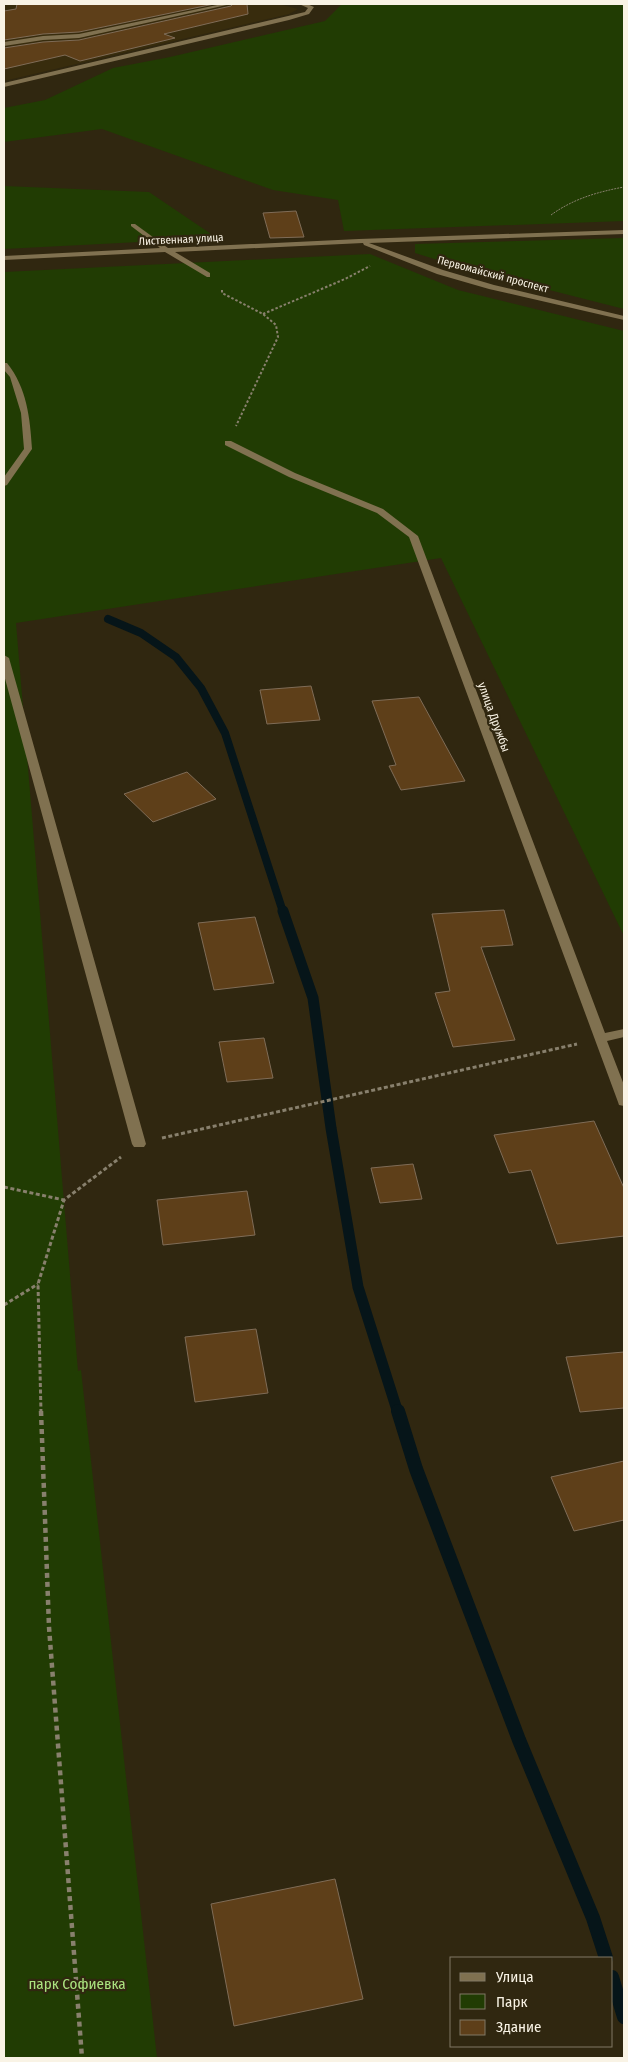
<svg xmlns="http://www.w3.org/2000/svg" width="628" height="2062" font-family="'Fira Sans Condensed',sans-serif">
  <style>
    .built { fill: #382c0d }
    .green { fill: #213c03 }
    .lines { fill: none; stroke-linecap: round; stroke-linejoin: round }
    .stream-far2 { stroke: #061519; stroke-width: 8 }
    .stream-far1 { stroke: #061519; stroke-width: 11 }
    .stream { stroke: #061519; stroke-width: 14 }
    .building { fill: #5e3f19; stroke: #7f6c57 }
    .path-far3 { stroke: #88806d; stroke-width: 1; stroke-dasharray: 2 1; stroke-linecap: butt }
    .path-far2 { stroke: #88806d; stroke-width: 2; stroke-dasharray: 2.5 2; stroke-linecap: butt }
    .path-far1 { stroke: #88806d; stroke-width: 3; stroke-dasharray: 4 2.5; stroke-linecap: butt }
    .path { stroke: #88806d; stroke-width: 4.5; stroke-dasharray: 5 4; stroke-linecap: butt }
    .minor { fill: #807150; fill-rule: evenodd }
    .labels { text-anchor: middle; stroke-width: 4.5; stroke-linejoin: round; paint-order: stroke }
    .far-street-label { font-size: 11px; fill: #f9f3e5; stroke: #302710 }
    .street-label { font-size: 12px; fill: #f9f3e5; stroke: #302710 }
    .near-park-label { font-size: 15px; fill: #abe37f; stroke: #302710 }
  </style>
  <rect width="100%" height="100%" fill="#302710"/>
  <path class="built" d="M 4,4 L 279,4 L 298,9 L 289,14 L 4,81 Z"/>
  <path class="green" d="M 342,4 L 624,4 L 624,221 L 344,231 L 338,200 L 273,190 L 102,129 L 4,142 L 4,108 L 45,100 L 113,68 L 170,57 L 325,21 Z
    M 4,186 L 149,192 L 217,238 L 4,249 Z
    M 624,238 L 624,309 L 470,270 L 415,253 L 415,244 Z
    M 370,254 L 458,290 L 624,331 L 624,936 L 441,558 L 16,623 L 78,1371 L 81,1370 L 157,2058 L 4,2058 L 4,272 Z"/>
  <g class="lines">
    <path class="stream-far2" d="M 108,619 L 141,633 L 176,657 L 201,688 L 225,733 L 283,912"/>
    <path class="stream-far1" d="M 283,911 L 313,998 L 331,1128 L 358,1287 L 398,1413"/>
    <path class="stream" d="M 398,1411 L 416,1469 L 519,1740 L 593,1918 L 606,1958
      M 612,1977 L 624,2017"/>
  </g>
  <path class="building" d="M 17,4 L 214,4 L 79,32 L 43,34 L 4,40 L 4,11 L 16,9 Z
    M 233,4 L 247,4 L 248,14 L 164,34 L 175,38 L 80,61 L 65,55 L 4,69 L 4,48 L 43,42 L 79,40 L 231,6 Z
    M 296,211 L 304,237 L 270,238 L 263,213 Z
    M 311,686 L 320,720 L 267,724 L 260,690 Z
    M 419,697 L 465,781 L 401,790 L 389,766 L 396,765 L 372,701 Z
    M 187,772 L 216,799 L 153,822 L 124,794 Z
    M 504,910 L 513,945 L 481,947 L 515,1040 L 453,1047 L 435,993 L 450,991 L 432,914 Z
    M 255,917 L 274,983 L 214,990 L 198,923 Z
    M 264,1038 L 273,1078 L 227,1082 L 219,1042 Z
    M 594,1121 L 624,1188 L 624,1236 L 557,1244 L 531,1170 L 509,1173 L 494,1135 Z
    M 413,1164 L 422,1199 L 380,1203 L 371,1168 Z
    M 247,1191 L 255,1235 L 163,1245 L 157,1200 Z
    M 256,1329 L 268,1393 L 195,1402 L 185,1337 Z
    M 624,1352 L 624,1408 L 580,1412 L 566,1357 Z
    M 624,1461 L 624,1520 L 574,1531 L 551,1477 Z
    M 335,1879 L 363,1999 L 234,2026 L 211,1904 Z"/>
  <g class="lines">
    <path class="path-far3" d="M 551,215 C 573,199 597,192 624,187"/>
    <path class="path-far2" d="M 222,290 L 222,293 L 263,314 L 276,325 L 278,337 L 236,426
      M 263,314 L 345,279 L 370,266"/>
    <path class="path-far1" d="M 162,1138 L 577,1044
      M 4,1187 L 64,1200
      M 4,1305 L 38,1284
      M 41,1413 L 38,1284 L 64,1200 L 121,1157"/>
    <path class="path" d="M 41,1411 L 49,1627 L 82,2058"/>
    <path class="minor" d="M 222,4 L 231,4 L 79,38 L 43,40 L 4,46 L 4,42 L 43,36 L 79,34 Z
      M 299,4 L 307,4 L 314,7 L 309,14 L 289,20 L 4,87 L 4,83 L 305,12 L 308,8 Z
      M 131,224 L 135,224 L 168,248 L 359,239 L 624,230 L 624,234 L 369,243 L 443,270 L 494,285 L 624,316 L 624,320 L 489,289 L 437,274 L 364,245 L 363,243 L 175,252 L 210,273 L 210,277 L 207,277 L 165,252 L 4,260 L 4,256 L 160,248 L 131,226 Z
      M 4,363 L 7,363 C 27,388 30,418 32,449 L 7,485 L 4,486 L 4,477 L 24,449 L 21,413 L 10,377 L 4,370 Z
      M 225,441 L 231,441 L 295,473 L 383,509 L 418,536 L 605,1033 L 624,1029 L 624,1037 L 607,1041 L 624,1085 L 624,1106 L 619,1105 L 618,1102 L 409,537 L 377,513 L 289,477 L 225,445 Z
      M 4,655 L 9,658 L 146,1144 L 144,1147 L 134,1147 L 132,1144 L 4,675 Z"/>
  </g>
  <g class="labels">
    <g class="far-street-label">
      <text transform="translate(181 239) rotate(-3)" y="4">Лиственная улица</text>
      <text transform="translate(493 274) rotate(15)" y="4">Первомайский проспект</text>
    </g>
    <g class="street-label">
      <text transform="translate(494 717) rotate(70)" y="4">улица Дружбы</text>
    </g>
    <g class="near-park-label">
      <text x="77" y="1989">парк Софиевка</text>
    </g>
  </g>
  <rect width="628" height="2062" fill="none" stroke="#f9f3e5" stroke-width="10"/>
  <rect x="450" y="1957" width="162" height="90" fill="#302710" stroke="#807965"/>
  <rect x="460" y="1973" width="25" height="8" fill="#807150" stroke="#807965"/>
  <text x="496" y="1982" font-size="15" fill="#f9f3e5">Улица</text>
  <rect x="460" y="1994" width="25" height="15" fill="#213c03" stroke="#807965"/>
  <text x="496" y="2007" font-size="15" fill="#f9f3e5">Парк</text>
  <rect x="460" y="2020" width="25" height="15" fill="#5e3f19" stroke="#807965"/>
  <text x="496" y="2032" font-size="15" fill="#f9f3e5">Здание</text>
</svg>
